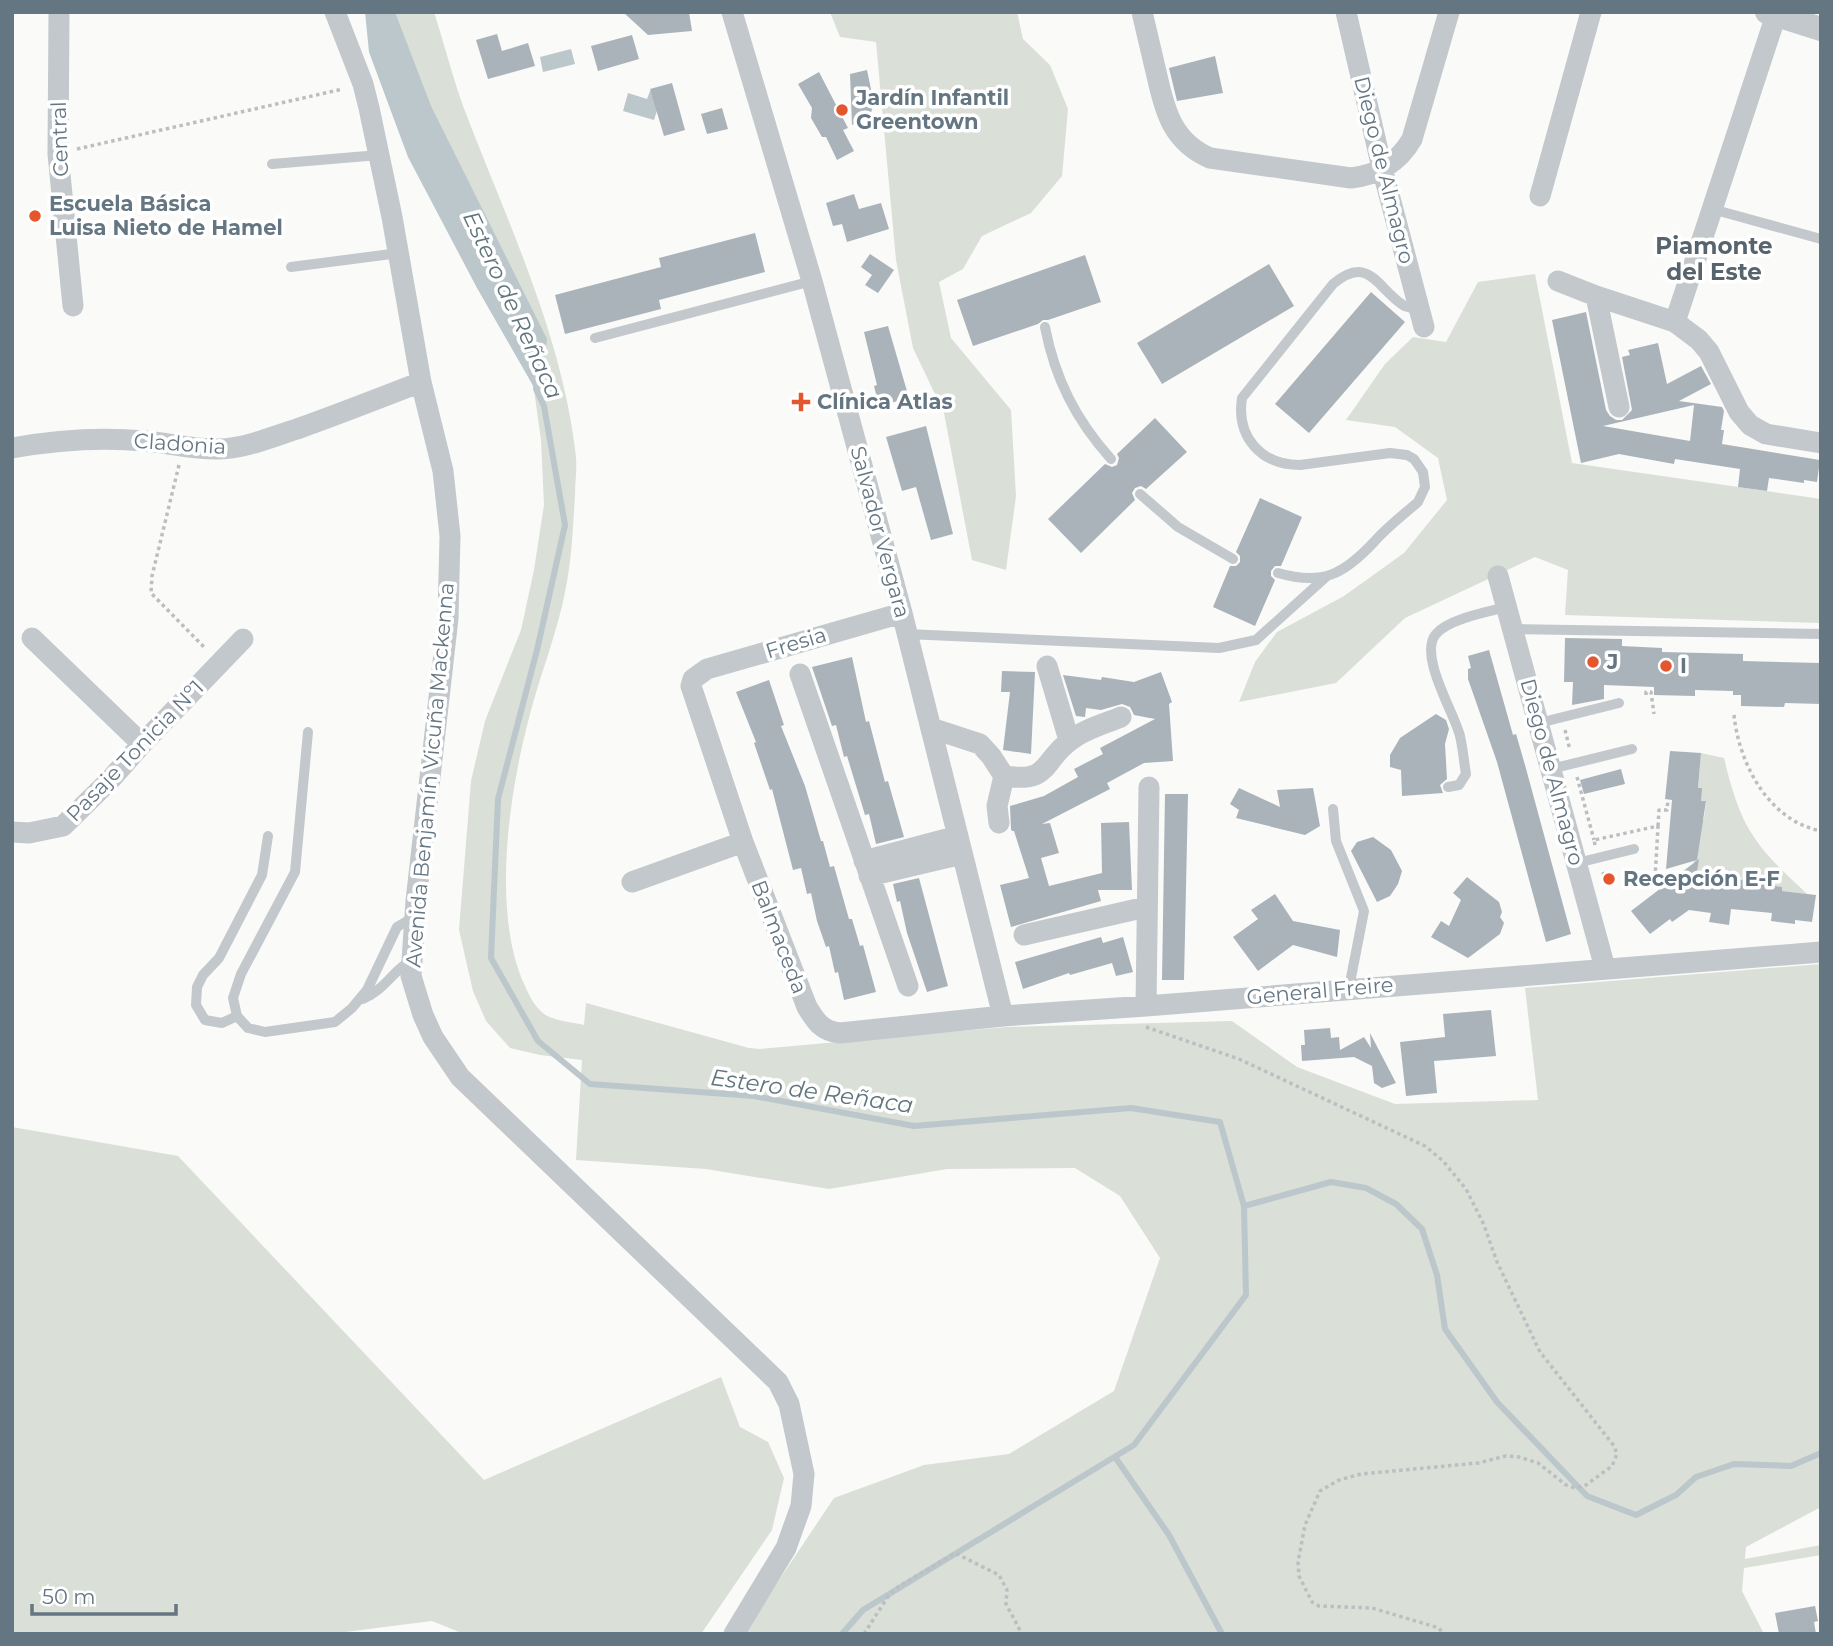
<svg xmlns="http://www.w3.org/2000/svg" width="1833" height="1646" font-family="Montserrat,sans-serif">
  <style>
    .green { fill: #dadfd7 }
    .water { fill: #bbc7cb }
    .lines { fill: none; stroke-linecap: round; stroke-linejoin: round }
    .stream { stroke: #bbc7cb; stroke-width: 6 }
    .building { fill: #aab3b9; fill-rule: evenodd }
    .path { stroke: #bbbfc2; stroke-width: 3.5; stroke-dasharray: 3.5 3.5; stroke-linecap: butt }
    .service { stroke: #c3c8cc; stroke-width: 10 }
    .minor { stroke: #c3c8cc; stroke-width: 21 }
    .tertiary { stroke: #c3c8cc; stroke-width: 24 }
    .poi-dot { fill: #e4572e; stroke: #fff; stroke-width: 2.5 }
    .labels { text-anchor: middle; stroke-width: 7; stroke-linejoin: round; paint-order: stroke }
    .poi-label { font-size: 21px; font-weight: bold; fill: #657683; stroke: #fff; text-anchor: start }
    .street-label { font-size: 21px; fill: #657683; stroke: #fff }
    .neighbourhood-label { font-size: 23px; font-weight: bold; fill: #57646e; stroke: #fff }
    .water-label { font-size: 23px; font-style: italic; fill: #60757c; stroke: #fff }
  </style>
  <rect width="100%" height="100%" fill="#fafaf8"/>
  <path class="green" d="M 376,12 L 434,12 C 444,43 452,75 463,106 C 506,219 563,336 576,457 C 577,470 575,483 575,495 C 573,526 572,557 566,587 C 558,632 540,674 529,718 C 509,793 491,914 525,986 C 529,995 534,1006 543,1013 C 552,1021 572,1022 584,1025 L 586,1003 L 749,1048 L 760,1049 L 1006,1027 L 1232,1021 L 1297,1067 L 1395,1104 L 1538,1100 L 1525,988 L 1821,964 L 1821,1507 L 1746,1547 L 1745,1559 L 1821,1545 L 1821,1555 L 1744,1568 L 1742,1591 L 1764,1634 L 743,1634 L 834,1498 L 924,1465 L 1009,1454 L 1114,1391 L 1160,1258 L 1120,1196 L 1075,1168 L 947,1169 L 829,1189 L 706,1169 L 576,1160 L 582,1060 L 540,1055 L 510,1048 L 486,1021 L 473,991 L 459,930 L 471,781 L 485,721 L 521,630 L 534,570 L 544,505 L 541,440 L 534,390 L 519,337 Z
    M 830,12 L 1017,12 L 1023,39 L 1050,65 L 1068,109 L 1062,176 L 1031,213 L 982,236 L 963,269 L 939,282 L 951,338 L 1011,410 L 1016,496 L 1006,570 L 972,560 L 944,413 L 913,348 L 896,260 L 876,42 L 840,37 Z
    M 1535,274 L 1572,463 L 1821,499 L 1821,623 L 1565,615 L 1568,570 L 1535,557 L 1405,618 L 1336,683 L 1239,702 L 1255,662 L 1277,632 L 1344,596 L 1404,553 L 1447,500 L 1438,458 L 1395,427 L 1346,420 L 1385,364 L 1413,337 L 1446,342 L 1478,282 Z
    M 1701,753 L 1724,758 C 1730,783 1738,813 1752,834 C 1766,857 1788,875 1807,894 L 1782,891 L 1782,887 L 1771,885 L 1771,880 L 1732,878 L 1733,871 L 1720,869 L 1713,885 L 1695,883 L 1697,868 L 1693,867 L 1700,819 L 1704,819 L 1706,802 L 1701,801 L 1698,788 Z
    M 12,1127 L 178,1156 L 484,1480 L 721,1377 L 740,1427 L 768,1442 L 784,1478 L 772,1530 L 701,1634 L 464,1634 L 432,1621 L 329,1634 L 12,1634 Z"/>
  <path class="water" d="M 365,12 L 395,12 L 431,106 L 547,339 L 539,396 L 477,288 L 408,157 L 369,52 Z
    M 571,49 L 575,64 L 543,72 L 540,57 Z
    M 650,91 L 662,95 L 654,120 L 623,111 L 628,93 L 647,99 Z"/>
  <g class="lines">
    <path class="stream" d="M 536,389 L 544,406 L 565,525 L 537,650 L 498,799 L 491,958 L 538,1041 L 590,1084 L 754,1096 L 914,1126 L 1131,1108 L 1220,1122 L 1244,1206 L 1246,1295 L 1134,1445 L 863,1610 L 842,1634
      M 1244,1206 L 1331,1182 L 1366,1188 L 1396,1204 L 1422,1229 L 1437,1275 L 1445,1329 L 1497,1402 L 1587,1496 L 1636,1515 L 1676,1495 L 1696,1477 L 1734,1464 L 1791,1466 L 1821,1453
      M 1115,1457 L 1169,1535 L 1222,1634"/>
  </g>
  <path class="building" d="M 623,12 L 689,12 L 692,31 L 648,35 Z
    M 497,34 L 502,51 L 528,43 L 535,66 L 488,79 L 476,40 Z
    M 632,35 L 639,59 L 598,71 L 591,46 Z
    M 1215,56 L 1223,93 L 1177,101 L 1169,68 Z
    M 867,70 L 874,104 L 870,115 L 852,125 L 850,74 Z
    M 819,72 L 848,128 L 843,130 L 854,151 L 837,160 L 826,137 L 822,137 L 811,118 L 812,108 L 798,84 Z
    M 672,83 L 685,130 L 664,136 L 650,89 Z
    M 722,108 L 728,129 L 707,134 L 701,114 Z
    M 854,194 L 859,209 L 881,203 L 889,229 L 847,242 L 842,224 L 833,226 L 826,203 Z
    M 755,233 L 765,272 L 659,300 L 661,309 L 565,334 L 555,295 L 661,267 L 659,258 Z
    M 870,254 L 894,270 L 878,293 L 865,285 L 872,275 L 861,267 Z
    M 1085,255 L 1101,302 L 1048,320 L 1043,320 L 1038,324 L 973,346 L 957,300 Z
    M 1269,264 L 1294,306 L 1162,384 L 1137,343 Z
    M 1371,292 L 1405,322 L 1309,433 L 1275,404 Z
    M 1586,312 L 1606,410 L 1610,416 L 1616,420 L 1622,420 L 1632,410 L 1622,357 L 1630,355 L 1628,350 L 1658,343 L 1667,384 L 1701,366 L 1711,384 L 1679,401 L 1722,407 L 1724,411 L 1721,430 L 1724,430 L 1722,444 L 1820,460 L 1817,482 L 1804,480 L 1804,483 L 1769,478 L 1767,491 L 1738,487 L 1740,469 L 1675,459 L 1674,464 L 1619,454 L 1581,463 L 1552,320 ZM 1694,405 L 1690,441 L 1603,426 Z
    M 888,326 L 909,398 L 879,406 L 874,386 L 877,385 L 864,332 Z
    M 1155,418 L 1187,452 L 1146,489 L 1141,486 L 1135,488 L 1132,493 L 1135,500 L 1081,553 L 1048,519 L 1105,464 L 1112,467 L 1117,465 L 1119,458 L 1117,454 Z
    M 926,426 L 953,534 L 931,540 L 916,487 L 902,491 L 886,437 Z
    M 1260,498 L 1302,517 L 1281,566 L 1275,566 L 1271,571 L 1271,576 L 1275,580 L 1255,626 L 1213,607 L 1230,566 L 1236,566 L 1240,562 L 1240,556 L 1236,552 Z
    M 1565,638 L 1622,639 L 1622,646 L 1662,648 L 1662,652 L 1743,654 L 1743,661 L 1821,663 L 1821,704 L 1785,703 L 1784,707 L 1741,706 L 1741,695 L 1733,695 L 1733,691 L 1695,690 L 1695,696 L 1654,695 L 1654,687 L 1604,685 L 1604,699 L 1572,705 L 1573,682 L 1564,682 Z
    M 1489,650 L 1513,735 L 1516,734 L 1525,765 L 1571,934 L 1546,942 L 1497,762 L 1468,679 L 1468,669 L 1471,668 L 1468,656 Z
    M 852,657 L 866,722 L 869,721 L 885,782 L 888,781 L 904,837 L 876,844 L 869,814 L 865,815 L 847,756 L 844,757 L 836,725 L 832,726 L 812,667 Z
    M 1002,671 L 1035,672 L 1031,754 L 1003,750 L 1010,692 L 1001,692 Z
    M 1161,672 L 1172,702 L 1169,704 L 1173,761 L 1144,763 L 1107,783 L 1110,789 L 1042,824 L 1050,823 L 1059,853 L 1041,858 L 1049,886 L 1102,873 L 1101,823 L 1129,822 L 1132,890 L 1098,890 L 1101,901 L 1011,927 L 1000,885 L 1029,878 L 1014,831 L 1012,831 L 1011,829 L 1010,806 L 1044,796 L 1078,777 L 1074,769 L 1103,754 L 1100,748 L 1155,719 L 1134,715 L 1130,707 L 1122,704 L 1101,710 L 1086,708 L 1085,717 L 1076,716 L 1063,675 L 1101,680 L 1102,677 L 1134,682 Z
    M 769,680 L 784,725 L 781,726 L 805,786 L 821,841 L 823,841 L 830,867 L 834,866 L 849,919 L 852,919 L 860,946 L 863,945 L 876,992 L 844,1000 L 838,972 L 835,973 L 829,946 L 826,947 L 817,921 L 811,893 L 807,894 L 801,868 L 793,870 L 772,789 L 770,790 L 754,743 L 756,742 L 736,692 Z
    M 1436,714 L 1446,720 L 1449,729 L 1445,744 L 1447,779 L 1440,785 L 1443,793 L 1402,796 L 1401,770 L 1390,767 L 1390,755 L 1400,738 Z
    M 1670,751 L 1701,753 L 1698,788 L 1702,788 L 1701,801 L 1706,801 L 1697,860 L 1666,869 L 1672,800 L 1665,799 Z
    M 1621,769 L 1625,784 L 1584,794 L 1580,780 Z
    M 1239,788 L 1280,807 L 1277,790 L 1313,788 L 1320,826 L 1305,835 L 1236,818 L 1239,810 L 1230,804 Z
    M 1165,794 L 1188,794 L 1184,980 L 1162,980 Z
    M 1373,837 L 1391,850 L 1402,871 L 1398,884 L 1390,896 L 1377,902 L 1351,851 L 1357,842 Z
    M 1699,859 L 1695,884 L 1729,881 L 1729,878 L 1754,881 L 1754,878 L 1771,880 L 1771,885 L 1782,887 L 1782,891 L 1816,895 L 1812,922 L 1795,920 L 1795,924 L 1771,921 L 1772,913 L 1731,909 L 1729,925 L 1709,922 L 1711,913 L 1689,910 L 1672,922 L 1670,919 L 1650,934 L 1631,911 Z
    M 1467,877 L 1499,902 L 1502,912 L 1500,917 L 1504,923 L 1500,934 L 1468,958 L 1431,937 L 1441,921 L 1449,926 L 1461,900 L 1453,893 Z
    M 919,878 L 948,986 L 927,992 L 907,933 L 900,901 L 897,902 L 893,884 Z
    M 1275,894 L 1293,921 L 1340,930 L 1337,957 L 1293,945 L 1258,971 L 1233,937 L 1258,919 L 1251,910 Z
    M 1101,937 L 1103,943 L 1123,937 L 1133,972 L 1116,976 L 1112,963 L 1070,975 L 1069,973 L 1023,989 L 1015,962 Z
    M 1491,1010 L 1496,1056 L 1434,1061 L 1437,1093 L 1406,1096 L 1400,1042 L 1445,1037 L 1443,1014 Z
    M 1330,1028 L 1331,1038 L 1339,1037 L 1340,1050 L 1364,1037 L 1371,1048 L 1370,1033 L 1396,1083 L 1382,1088 L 1374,1083 L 1372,1066 L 1354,1057 L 1302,1061 L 1301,1045 L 1305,1045 L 1304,1030 Z
    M 1815,1606 L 1818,1621 L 1814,1622 L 1816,1634 L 1779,1634 L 1775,1613 Z"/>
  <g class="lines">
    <path class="path" d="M 77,149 L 343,89
      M 179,465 L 152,576 L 151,593 L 206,649
      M 1646,695 L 1646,692 L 1651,692 L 1654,714
      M 1734,715 C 1739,764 1769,821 1821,831
      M 1565,730 L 1570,750
      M 1577,777 L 1594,840
      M 1658,826 L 1659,810 L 1667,810 L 1668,800
      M 1595,845 L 1594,840 L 1658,826 L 1655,879 L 1662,879
      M 1603,872 L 1607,886
      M 1720,882 L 1721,873 L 1729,875 L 1730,870
      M 1146,1027 L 1239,1059 L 1425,1146 L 1443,1161 L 1466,1189 L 1484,1225 L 1497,1262 L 1540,1352 L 1614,1446 L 1617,1454 L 1612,1466 L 1586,1485 L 1575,1488 L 1566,1485 L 1538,1463 L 1519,1457 L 1506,1456 L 1478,1463 L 1361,1474 L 1339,1480 L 1320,1491 L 1305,1525 L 1298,1562 L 1299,1576 L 1312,1602 L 1319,1606 L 1372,1608 L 1439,1628 L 1443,1634
      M 864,1634 L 887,1598 L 898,1587 L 955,1553 L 999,1575 L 1007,1590 L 1006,1604 L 1022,1634"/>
    <path class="service" d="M 272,164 L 379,155
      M 1712,209 L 1821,239
      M 291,267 L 399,253
      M 1045,327 C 1055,379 1076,420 1111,459
      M 595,338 L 812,281
      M 1140,494 L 1178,527 L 1233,559
      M 1278,573 C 1323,586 1344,574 1374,542 C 1387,527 1403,515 1418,502 L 1425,487 L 1423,472 L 1414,459 L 1407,455 L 1390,453 L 1300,465 C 1261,465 1236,437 1242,398 L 1333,284 C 1369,254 1377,288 1403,305 C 1407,308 1414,308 1419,309
      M 1513,629 L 1821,634
      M 907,634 L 1219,648 L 1256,640 L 1327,576
      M 1539,723 L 1619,703
      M 308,732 L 295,872 L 241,974 L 233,998 L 237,1016 L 248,1028 L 265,1032 L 335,1022 L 352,1008 L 367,990 L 397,927 L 414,917
      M 1551,769 L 1632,749
      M 1448,787 L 1459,785 L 1466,774 C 1464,762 1463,749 1460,736 C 1454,712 1418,655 1436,634 C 1449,619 1487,612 1507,607
      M 1333,809 L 1336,841 L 1364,911 L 1349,988
      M 1577,863 L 1634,849
      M 363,999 C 387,988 392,971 412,960
      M 237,1016 L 222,1023 L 205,1020 L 196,1005 L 197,987 L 203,975 L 219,958 L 262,875 L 268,836"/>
    <path class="minor" d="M 59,12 L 58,154 L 73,306
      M 335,12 L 363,84 L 369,108 L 392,217 L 421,382 L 443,471 L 450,536 L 448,618 L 416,901 L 411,976 L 423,1015 L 433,1037 L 460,1077 L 778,1382 L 789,1404 L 804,1474 L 801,1506 L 786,1548 L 734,1634
      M 732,12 L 812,281 L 902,613 L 1003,1016
      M 1142,12 C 1147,33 1152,55 1157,76 C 1165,112 1173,142 1210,158 L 1351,178 C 1377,175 1399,162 1412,139 L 1449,12
      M 1346,12 L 1382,168 L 1424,327
      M 1540,196 L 1591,12
      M 1558,281 L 1596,296 L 1675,322 L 1699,340 L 1709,352 L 1739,412 L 1750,425 L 1766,434 L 1821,443
      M 1596,296 L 1619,407
      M 1675,322 L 1776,15
      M 12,448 C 56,440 101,437 145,441 C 170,443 195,450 219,449 C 247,448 271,437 297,429 C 339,414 380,398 421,382
      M 1498,576 L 1605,968
      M 902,613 L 707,669 L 693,679 L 691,686 L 743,842 L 807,1007 C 816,1022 822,1031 840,1033 L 1003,1016 L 1146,1006 L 1821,952
      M 32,638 L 142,744
      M 1047,666 L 1069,740
      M 800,674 L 908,986
      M 931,728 L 980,744 L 991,756 L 1004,776 C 1052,783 1041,761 1071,740 C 1085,729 1104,724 1121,717
      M 999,823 L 997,806 L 1004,776
      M 12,832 L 29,833 L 63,826 L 110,780 L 142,744 L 243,639
      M 864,861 L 958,836
      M 869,876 L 962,854
      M 632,882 L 743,842
      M 1024,935 L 1146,907
      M 1146,1006 L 1149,787"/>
    <path class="tertiary" d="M 1767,12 L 1821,29"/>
  </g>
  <g class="poi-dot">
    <circle cx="842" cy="110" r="7"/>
    <circle cx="35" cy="216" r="7"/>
    <path d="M797.5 391.5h7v7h7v7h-7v7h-7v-7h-7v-7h7z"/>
    <circle cx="1593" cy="662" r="7"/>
    <circle cx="1666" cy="666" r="7"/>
    <circle cx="1609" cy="879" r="7"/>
  </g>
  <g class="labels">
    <g class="poi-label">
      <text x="856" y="105">Jardín Infantil<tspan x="856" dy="24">Greentown</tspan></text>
      <text x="49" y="211">Escuela Básica<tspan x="49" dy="24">Luisa Nieto de Hamel</tspan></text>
      <text x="817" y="409">Clínica Atlas</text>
      <text x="1607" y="669">J</text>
      <text x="1680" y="673">I</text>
      <text x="1623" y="886">Recepción E-F</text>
    </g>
    <g class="street-label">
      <text transform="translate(60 139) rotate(-92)" y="7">Central</text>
      <text transform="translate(1384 170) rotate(76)" y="7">Diego de Almagro</text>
      <text transform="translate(180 444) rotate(4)" y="7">Cladonia</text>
      <text transform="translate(880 532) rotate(75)" y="7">Salvador Vergara</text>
      <text transform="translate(796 643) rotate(-17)" y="7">Fresia</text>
      <text transform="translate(135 751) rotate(-46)" y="7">Pasaje Tonicia Nº1</text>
      <text transform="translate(1552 772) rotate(75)" y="7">Diego de Almagro</text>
      <text transform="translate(430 775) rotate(-85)" y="7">Avenida Benjamín Vicuña Mackenna</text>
      <text transform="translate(779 937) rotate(69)" y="7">Balmaceda</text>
      <text transform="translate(1320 991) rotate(-5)" y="7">General Freire</text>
    </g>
    <g class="neighbourhood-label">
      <text x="1714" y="254">Piamonte<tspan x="1714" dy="26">del Este</tspan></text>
    </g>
    <g class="water-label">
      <text transform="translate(513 305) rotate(65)" y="8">Estero de Reñaca</text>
      <text transform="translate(812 1091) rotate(8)" y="8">Estero de Reñaca</text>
    </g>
  </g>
  <rect width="1833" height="1646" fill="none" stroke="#657683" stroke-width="28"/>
  <path d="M32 1604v10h144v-10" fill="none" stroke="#657683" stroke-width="3.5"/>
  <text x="42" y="1604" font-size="21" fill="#657683" stroke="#ffffff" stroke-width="5" paint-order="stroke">50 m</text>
</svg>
